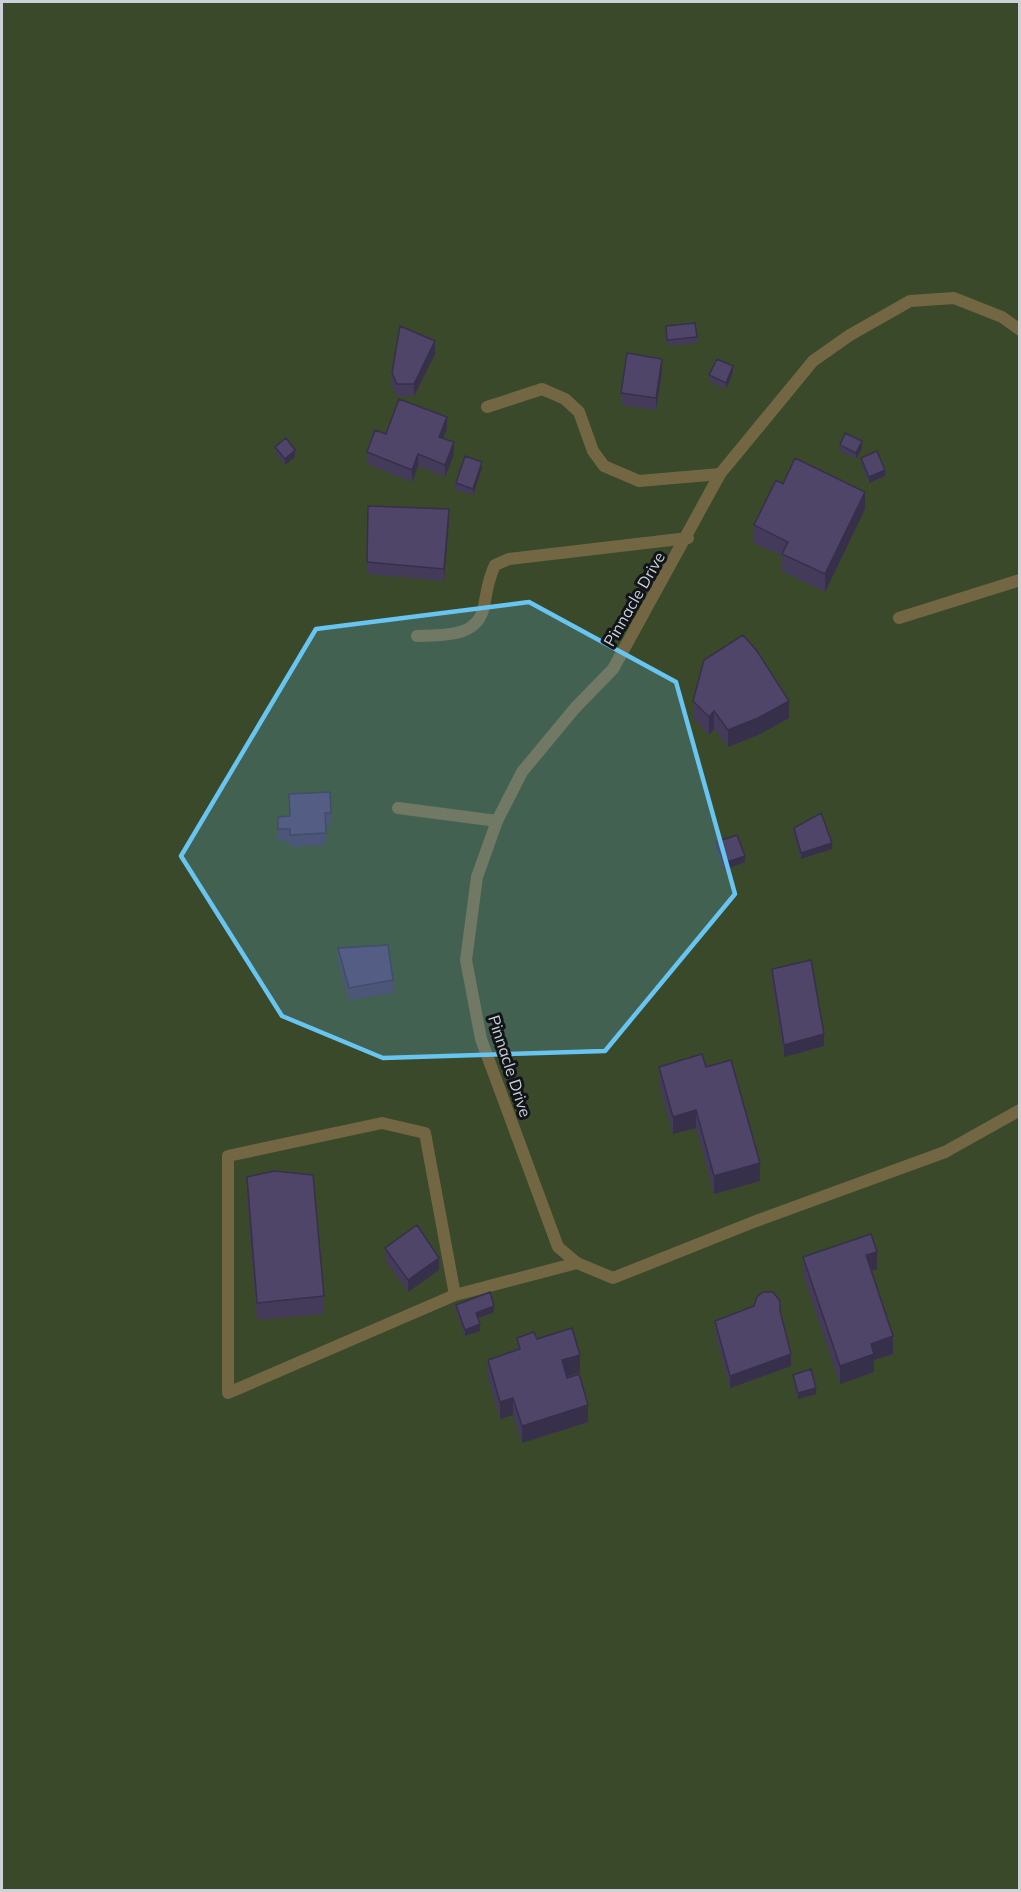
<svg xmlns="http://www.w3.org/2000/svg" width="1021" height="1892" font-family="Mulish,sans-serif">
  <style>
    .green { fill: #3a492a }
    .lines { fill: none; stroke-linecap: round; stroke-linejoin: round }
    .lane { stroke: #736743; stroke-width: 12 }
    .street { stroke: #736743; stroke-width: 12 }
    .wall { fill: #443b5a }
    .shaded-wall { fill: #37304a }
    .building { fill: #4f4569; stroke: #37304a; stroke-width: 1.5 }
    .marked { fill: #68c4f0; fill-opacity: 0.2; stroke: #68c4f0; stroke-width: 4.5; stroke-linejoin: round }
    .labels { text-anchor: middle; stroke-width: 6; stroke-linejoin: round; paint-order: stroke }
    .street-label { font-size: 16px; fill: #cdd1d8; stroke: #111418 }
  </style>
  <rect width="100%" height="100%" fill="#252b35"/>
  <path class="green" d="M 2,2 L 1019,2 L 1019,1890 L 2,1890 Z"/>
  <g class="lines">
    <path class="lane" d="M 487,407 L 542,389 L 565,399 L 579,412 L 593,451 L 604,466 L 639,481 L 720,474
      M 899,618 L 1020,580
      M 417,636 C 443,635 478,638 484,606 C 487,591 488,579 495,565 L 509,559 L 688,538
      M 398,808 L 497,821
      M 455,1295 L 425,1133 L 382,1123 L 228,1156 L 228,1393 L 455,1295 L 577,1263"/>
    <path class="street" d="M 1020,330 L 1002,317 L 954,298 L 910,301 L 850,335 L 813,361 L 720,474 L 613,669 L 575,708 L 522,772 L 497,821 L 477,877 L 466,960 L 481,1039 L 558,1247 L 577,1263 L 613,1278 L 756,1221 L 945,1152 L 1020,1110"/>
  </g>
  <path class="wall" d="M 666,326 L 697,337 L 697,343 L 667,346 Z
    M 435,354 L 414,396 L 397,396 L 392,385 L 392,373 Z
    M 662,371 L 656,410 L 621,405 L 621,393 Z
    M 733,372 L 726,389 L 709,381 L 709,375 Z
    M 447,429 L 443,438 L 454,454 L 445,477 L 418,466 L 412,482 L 367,464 L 367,452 Z
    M 840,445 L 862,448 L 856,459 L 840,451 Z
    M 275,447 L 295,457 L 285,465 L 275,453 Z
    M 861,458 L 885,476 L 869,483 L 861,464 Z
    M 482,468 L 473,495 L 456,490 L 456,483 Z
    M 783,484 L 865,509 L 825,592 L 782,571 L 782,556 L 754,543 L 754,525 Z
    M 368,506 L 449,521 L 444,581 L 367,574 Z
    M 693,701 L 789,718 L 758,735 L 728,747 L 714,729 L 709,735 L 693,718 Z
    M 330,792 L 331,825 L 326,825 L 326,845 L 290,847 L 290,841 L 278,841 L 278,817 L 289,816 L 289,794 Z
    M 794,828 L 832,849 L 801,859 L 794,835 Z
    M 716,842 L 745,862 L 724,870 L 716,848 Z
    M 338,948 L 393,980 L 393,993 L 349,1000 L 338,960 Z
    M 772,969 L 824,1046 L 784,1057 L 772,981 Z
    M 659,1067 L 706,1067 L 760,1181 L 714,1194 L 696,1128 L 673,1134 L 659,1085 Z
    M 247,1177 L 324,1296 L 324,1314 L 257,1320 L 247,1195 Z
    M 385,1248 L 439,1270 L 408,1292 L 385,1260 Z
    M 803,1257 L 877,1269 L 871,1271 L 893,1354 L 874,1360 L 874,1372 L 840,1384 L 803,1274 Z
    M 456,1305 L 494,1312 L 477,1319 L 480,1331 L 465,1336 L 456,1311 Z
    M 780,1311 L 791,1366 L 730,1388 L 715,1333 L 715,1321 Z
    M 517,1338 L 537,1339 L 580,1372 L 566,1376 L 588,1422 L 522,1443 L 513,1415 L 500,1419 L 488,1377 L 488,1360 L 517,1351 Z
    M 793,1375 L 816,1394 L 798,1399 L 793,1381 Z"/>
  <path class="shaded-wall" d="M 435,341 L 435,354 L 414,396 L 414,384 Z
    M 662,359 L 662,371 L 656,410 L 656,398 Z
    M 733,366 L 733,372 L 726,389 L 726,383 Z
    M 447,417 L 447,429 L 439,449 L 439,437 Z
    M 862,441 L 862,448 L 856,459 L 856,453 Z
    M 454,442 L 454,454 L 445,477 L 445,465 Z
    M 295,450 L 295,457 L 285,465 L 285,459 Z
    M 418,454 L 418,466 L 412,482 L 412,470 Z
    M 482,462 L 482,468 L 473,495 L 473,489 Z
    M 885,470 L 885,476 L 869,483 L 869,477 Z
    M 865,492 L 865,509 L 825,592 L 825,574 Z
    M 449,509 L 449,521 L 444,581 L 444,569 Z
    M 789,701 L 789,718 L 758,735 L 728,747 L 728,730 Z
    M 714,711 L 714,729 L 709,735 L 709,717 Z
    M 832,843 L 832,849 L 801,859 L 801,853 Z
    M 745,856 L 745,862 L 724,870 L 724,863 Z
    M 824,1034 L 824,1046 L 784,1057 L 784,1045 Z
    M 696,1110 L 696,1128 L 673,1134 L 673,1117 Z
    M 760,1163 L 760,1181 L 714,1194 L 714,1176 Z
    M 877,1252 L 877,1269 L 866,1273 L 866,1255 Z
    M 439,1258 L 439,1270 L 408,1292 L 408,1280 Z
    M 494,1306 L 494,1312 L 476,1319 L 476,1313 Z
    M 480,1324 L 480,1331 L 465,1336 L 465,1330 Z
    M 893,1336 L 893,1354 L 874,1360 L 874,1372 L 840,1384 L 840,1366 L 871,1344 Z
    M 791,1354 L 791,1366 L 730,1388 L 730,1376 Z
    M 580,1355 L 580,1372 L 562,1378 L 562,1360 Z
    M 816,1388 L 816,1394 L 798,1399 L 798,1393 Z
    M 513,1398 L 513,1415 L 500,1419 L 500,1402 Z
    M 588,1405 L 588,1422 L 522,1443 L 522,1426 Z"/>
  <path class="building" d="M 695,323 L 697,337 L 667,340 L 666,326 Z
    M 400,326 L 435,341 L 414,384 L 397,384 L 392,373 Z
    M 627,353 L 662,359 L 656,398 L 621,393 Z
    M 717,359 L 733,366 L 726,383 L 709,375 Z
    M 399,399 L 447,417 L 439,437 L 454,442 L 445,465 L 418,454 L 412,470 L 367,452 L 375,430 L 386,434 Z
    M 845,433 L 862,441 L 856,453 L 840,445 Z
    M 286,438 L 295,450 L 285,459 L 275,447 Z
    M 877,451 L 885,470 L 869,477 L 861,458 Z
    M 465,456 L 482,462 L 473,489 L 456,483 Z
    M 795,458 L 865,492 L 825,574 L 782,554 L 788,542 L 754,525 L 776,480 L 783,484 Z
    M 368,506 L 449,509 L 444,569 L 367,562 Z
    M 743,635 L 757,651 L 789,701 L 758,718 L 728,730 L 714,711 L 709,717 L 693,701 L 704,660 Z
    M 330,792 L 331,813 L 325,813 L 326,833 L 290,835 L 290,829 L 278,829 L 278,817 L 290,816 L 289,794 Z
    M 821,813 L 832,843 L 801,853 L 794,828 Z
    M 737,835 L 745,856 L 724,863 L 716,842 Z
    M 388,945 L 393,980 L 349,988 L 338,948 Z
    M 811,960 L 824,1034 L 784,1045 L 772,969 Z
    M 702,1054 L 706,1067 L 731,1060 L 760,1163 L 714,1176 L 696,1110 L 673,1117 L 659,1067 Z
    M 274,1171 L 313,1175 L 324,1296 L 257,1303 L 247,1177 Z
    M 417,1225 L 439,1258 L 408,1280 L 385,1248 Z
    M 871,1234 L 877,1252 L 866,1255 L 893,1336 L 871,1344 L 874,1354 L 840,1366 L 803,1257 Z
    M 490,1292 L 494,1306 L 476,1313 L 480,1324 L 465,1330 L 456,1305 Z
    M 763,1292 L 773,1292 L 780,1301 L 780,1311 L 791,1354 L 730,1376 L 715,1321 L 754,1306 L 757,1297 Z
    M 572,1328 L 580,1355 L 562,1360 L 567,1378 L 579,1374 L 588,1405 L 522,1426 L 513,1398 L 500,1402 L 488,1360 L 520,1349 L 517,1338 L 534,1332 L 537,1339 Z
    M 811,1369 L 816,1388 L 798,1393 L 793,1375 Z"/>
  <path class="marked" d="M 529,602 L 676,682 L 735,894 L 605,1051 L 383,1058 L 282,1016 L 181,856 L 316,629 Z"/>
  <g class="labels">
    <g class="street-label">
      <text transform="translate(634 599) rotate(-60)" y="6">Pinnacle Drive</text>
      <text transform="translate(510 1066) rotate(72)" y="6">Pinnacle Drive</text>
    </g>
  </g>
  <rect width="1021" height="1892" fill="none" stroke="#cdd1d8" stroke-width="6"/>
</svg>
